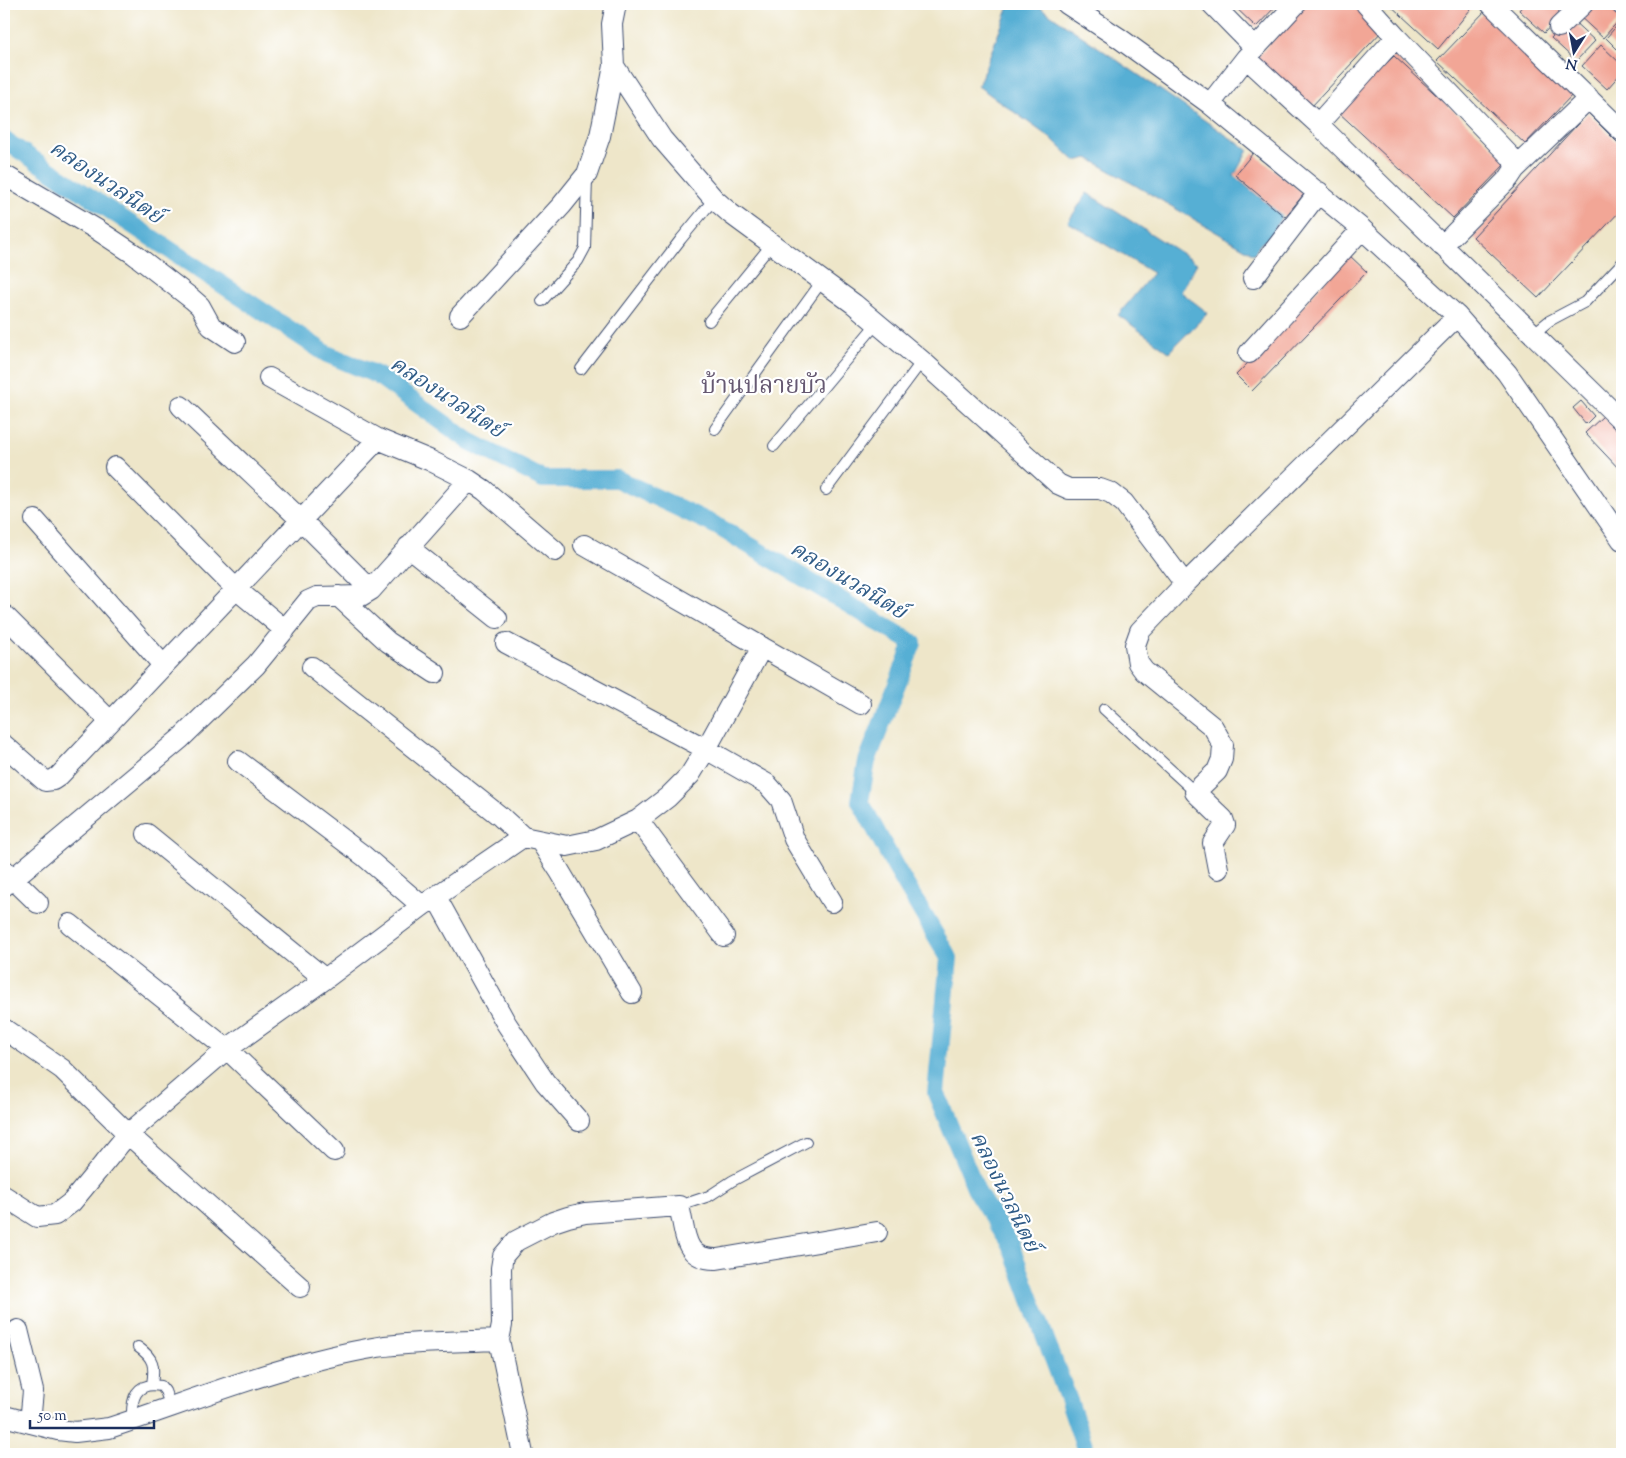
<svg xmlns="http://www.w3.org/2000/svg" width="1626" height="1458" font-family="'Sorts Mill Goudy','Noto Serif Thai',serif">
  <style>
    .water { fill: #56afd4; stroke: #386f99 }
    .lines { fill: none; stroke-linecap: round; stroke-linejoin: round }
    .canal { stroke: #56afd4; stroke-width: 18 }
    .building { fill: #f2a696 }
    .lane-casing { stroke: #3b4a6e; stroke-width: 12 }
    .street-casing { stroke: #3b4a6e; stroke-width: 22 }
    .lane { stroke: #fff; stroke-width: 10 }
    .street { stroke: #fff; stroke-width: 20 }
    .labels { text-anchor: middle; stroke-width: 4.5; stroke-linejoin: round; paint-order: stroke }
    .water-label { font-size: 22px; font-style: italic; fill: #305c87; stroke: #fff }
    .quarter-label { font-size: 24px; fill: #665972; stroke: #fff }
  </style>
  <rect width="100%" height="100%" fill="#fff"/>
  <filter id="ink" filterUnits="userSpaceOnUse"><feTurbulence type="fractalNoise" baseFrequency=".02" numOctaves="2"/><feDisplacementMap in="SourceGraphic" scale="10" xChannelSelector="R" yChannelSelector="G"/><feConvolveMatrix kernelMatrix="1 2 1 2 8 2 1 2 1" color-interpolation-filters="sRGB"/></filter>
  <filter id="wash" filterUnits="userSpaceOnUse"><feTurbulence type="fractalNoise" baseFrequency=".0096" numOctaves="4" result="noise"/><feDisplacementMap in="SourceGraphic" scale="20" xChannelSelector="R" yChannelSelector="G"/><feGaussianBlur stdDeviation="1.12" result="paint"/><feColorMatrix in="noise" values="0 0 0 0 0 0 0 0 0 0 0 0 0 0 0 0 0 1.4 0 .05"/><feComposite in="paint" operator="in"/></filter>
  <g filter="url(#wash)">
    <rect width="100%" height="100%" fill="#eee6c9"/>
    <path class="water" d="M 1010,4 L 1035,4 L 1248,150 L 1234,176 L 1282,216 L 1270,237 L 1260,244 L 1254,254 L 1088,158 L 1075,161 L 1053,140 L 978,86 Z
      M 1087,193 L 1197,263 L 1181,292 L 1208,313 L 1169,352 L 1118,315 L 1153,273 L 1068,222 Z"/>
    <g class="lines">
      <path class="canal" d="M 4,140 L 327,354 L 377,375 L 469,441 L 543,479 L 617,479 L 717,526 L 913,643 L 867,761 L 860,801 L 896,868 L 949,958 L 936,1093 L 978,1194 L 1010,1244 L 1069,1401 L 1087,1454"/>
    </g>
    <g id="blocks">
      <path class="building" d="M 1232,4 L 1278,4 L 1256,27 Z
        M 1305,4 L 1357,4 L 1383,30 L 1311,107 L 1256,59 Z
        M 1389,4 L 1475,4 L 1438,49 Z
        M 1524,4 L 1554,4 L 1563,12 L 1544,33 L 1519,10 Z
        M 1588,4 L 1607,4 L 1622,17 L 1603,38 L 1578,15 Z
        M 1487,9 L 1575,92 L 1525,144 L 1437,61 Z
        M 1570,18 L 1595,41 L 1576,61 L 1551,38 Z
        M 1622,20 L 1622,54 L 1606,38 Z
        M 1601,45 L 1622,65 L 1622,72 L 1607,89 L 1582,66 Z
        M 1394,56 L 1508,161 L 1453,218 L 1337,111 Z
        M 1588,113 L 1622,147 L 1622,209 L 1538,298 L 1473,237 Z
        M 1253,153 L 1304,194 L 1285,217 L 1235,175 Z
        M 1348,254 L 1367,272 L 1252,391 L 1236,375 L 1296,314 Z
        M 1581,401 L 1594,416 L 1586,424 L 1573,408 Z
        M 1603,416 L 1622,436 L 1622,472 L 1585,433 Z"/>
    </g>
  </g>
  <g filter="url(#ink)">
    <use href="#blocks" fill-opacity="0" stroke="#3b4a6e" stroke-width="1"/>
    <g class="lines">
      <defs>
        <path id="lane" d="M 542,301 L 578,261 L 585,248 L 587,177
          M 709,321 L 772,244
          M 1533,334 L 1549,321 L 1585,302 L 1622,263
          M 581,369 L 681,239 L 714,199
          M 715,429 L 822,281
          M 774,446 L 877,323
          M 826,490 L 922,361
          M 1104,709 L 1195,792
          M 679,1206 L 709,1196 L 732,1181 L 806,1142
          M 138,1347 C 154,1358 155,1366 152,1384
          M 132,1420 C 131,1399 135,1381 161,1386 L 165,1391 L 171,1407"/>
        <path id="street" d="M 616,4 L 612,24 L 614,66 L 662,139 L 714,199 L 731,214 L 854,304 L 922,361 L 1058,484 L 1069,489 L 1100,489 L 1111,493 L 1124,503 L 1185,584
          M 1067,4 L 1119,38 L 1210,104 L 1362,229 L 1457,316 L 1507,373 L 1622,540
          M 1212,4 L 1255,48
          M 1366,4 L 1396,37 L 1513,159 L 1515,169 L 1509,178 L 1442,246
          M 1491,4 L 1622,131
          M 1621,4 L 1622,5
          M 1559,27 L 1583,4
          M 1246,58 L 1318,124 L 1622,421
          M 1210,104 L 1246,58 L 1296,4
          M 1318,124 L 1396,37
          M 1515,169 L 1589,98
          M 4,175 L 96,229 L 134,254 L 192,299 L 200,306 L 211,326 L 235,342
          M 1253,278 L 1319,192
          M 460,316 L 562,205 L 587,174 L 600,136 L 614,66
          M 1249,353 L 1362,229
          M 269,378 L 378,439 L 429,460 L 469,480 L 484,490 L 555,551
          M 181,406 L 301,520 L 371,590
          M 115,467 L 236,589 L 285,630
          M 35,520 L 163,665
          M 584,545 L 861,704
          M 408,547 L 497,618
          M 338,596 L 388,642 L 435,673
          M 4,615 L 110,721
          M 506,643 L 706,749 L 767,784 L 781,800 L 794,839 L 832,902
          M 312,667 L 501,817 L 523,837
          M 4,745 L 45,781 L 53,780 L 59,776 L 378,439
          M 238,761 L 364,856 L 422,906
          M 638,820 L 724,936
          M 147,834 L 325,979
          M 541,842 L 559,870 L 632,993
          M 1218,869 L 1213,843 L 1225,825 L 1223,819 L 1195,792 L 1217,771 L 1222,759 L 1223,745 L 1213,727 L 1144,671 L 1138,663 L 1135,645 L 1140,631 L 1185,584 L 1457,316
          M 4,870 L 38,903
          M 4,886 L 180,739 L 256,665 L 308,601 L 317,597 L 361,596 L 371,590 L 469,480
          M 436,897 L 506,1023 L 545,1082 L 579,1121
          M 70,924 L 227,1049 L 334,1151
          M 4,1029 L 62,1069 L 128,1134 L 300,1287
          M 4,1196 L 37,1217 L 55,1215 L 72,1202 L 128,1134 L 227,1049 L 325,979 L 422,906 L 523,837 L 567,846 L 596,840 L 638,820 L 668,797 L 690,775 L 706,749 L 762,647
          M 18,1330 L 33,1391 L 30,1423
          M 499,1340 L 502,1325 L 501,1268 L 503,1256 L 516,1241 L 553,1222 L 568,1217 L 585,1213 L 679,1206 C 686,1233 683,1260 717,1259 L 877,1232
          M 4,1416 L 58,1430 L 75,1432 L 109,1428 C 197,1399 287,1362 378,1347 C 418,1341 459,1342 499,1340 L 523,1454"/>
      </defs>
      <use href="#lane" class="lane-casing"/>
      <use href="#street" class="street-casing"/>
      <use href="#lane" class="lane"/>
      <use href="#street" class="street"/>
    </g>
  </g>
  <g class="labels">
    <g class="water-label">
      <text transform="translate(107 181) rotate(34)" y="8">คลองนวลนิตย์</text>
      <text transform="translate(448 396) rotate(33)" y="8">คลองนวลนิตย์</text>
      <text transform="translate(849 579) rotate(31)" y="8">คลองนวลนิตย์</text>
      <text transform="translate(1006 1191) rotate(64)" y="8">คลองนวลนิตย์</text>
    </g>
    <g class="quarter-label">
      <text x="764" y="393">บ้านปลายบัว</text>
    </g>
  </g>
  <rect width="1626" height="1458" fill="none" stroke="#fff" stroke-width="20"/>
  <g transform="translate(1574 52) rotate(191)" stroke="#ffffff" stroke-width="4" paint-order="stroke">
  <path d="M0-4L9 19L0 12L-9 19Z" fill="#1b2f5e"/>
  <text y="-8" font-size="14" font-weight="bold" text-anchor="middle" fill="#1b2f5e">N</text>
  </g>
  <path d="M30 1420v8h124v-8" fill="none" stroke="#1b2f5e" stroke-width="2.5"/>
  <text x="38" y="1420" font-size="15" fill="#1b2f5e" stroke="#ffffff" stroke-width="4" paint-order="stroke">50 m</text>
</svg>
